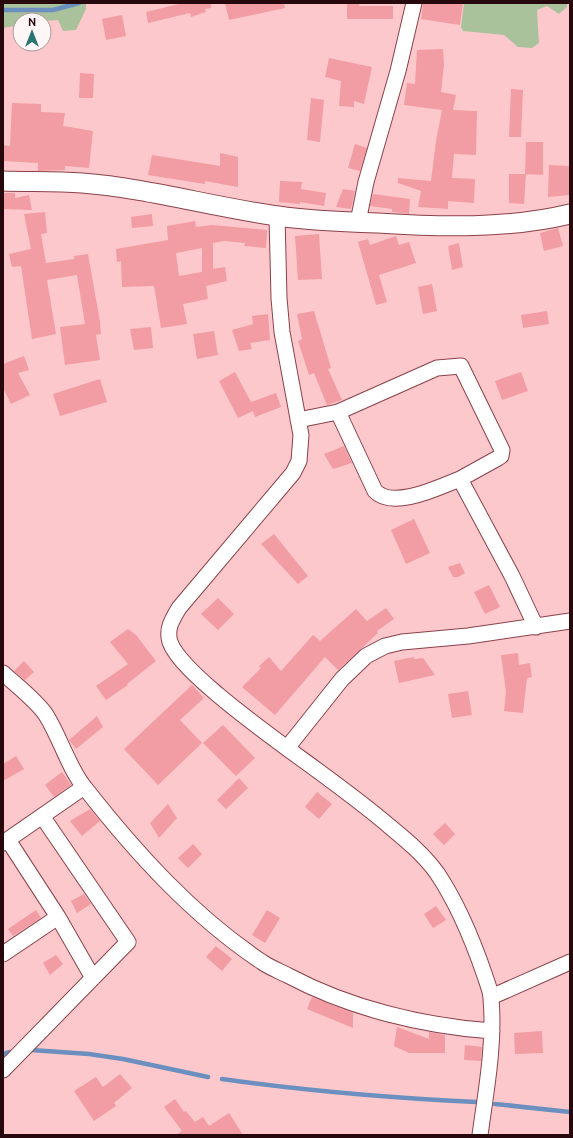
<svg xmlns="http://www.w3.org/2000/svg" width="573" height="1138" font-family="Ubuntu,sans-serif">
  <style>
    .green { fill: #a9c29c }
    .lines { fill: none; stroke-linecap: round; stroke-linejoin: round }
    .stream { stroke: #6b90bf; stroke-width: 4.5 }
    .building { fill: #f19da3; fill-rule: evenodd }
    .minor-casing { stroke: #8b4149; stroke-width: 17 }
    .tertiary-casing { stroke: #8b4149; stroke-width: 21 }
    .minor { stroke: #fff; stroke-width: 15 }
    .tertiary { stroke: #fff; stroke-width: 19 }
  </style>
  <rect width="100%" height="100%" fill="#fdc8cb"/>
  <path class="green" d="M 3,3 L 86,3 L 86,9 L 76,30 L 63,31 L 58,20 L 44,21 L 44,20 L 20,20 L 20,25 L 3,28 Z
    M 464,3 L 567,3 L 567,7 L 559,14 L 547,6 L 537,10 L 539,43 L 532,48 L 518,47 L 504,35 L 463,31 L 461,27 Z"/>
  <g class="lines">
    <path class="stream" d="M 3,10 L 53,10 L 79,3
      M 31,1050 L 89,1054 L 123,1059 L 208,1077
      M 3,1054 L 10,1052
      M 222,1079 C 307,1091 391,1098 476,1102
      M 495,1104 L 570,1112"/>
  </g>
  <path class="building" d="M 183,3 L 211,3 L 211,8 L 205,9 L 206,12 L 191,17 L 190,13 L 148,23 L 146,12 Z
    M 225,3 L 284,3 L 285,8 L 229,20 Z
    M 347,3 L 360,3 L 359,6 L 393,6 L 393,19 L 347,19 Z
    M 423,3 L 463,3 L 460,25 L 421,19 Z
    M 122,15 L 126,36 L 106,40 L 102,19 Z
    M 443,49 L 444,65 L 441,92 L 456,95 L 453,110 L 477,111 L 476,155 L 454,154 L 452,178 L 475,179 L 474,203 L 448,201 L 448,209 L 418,207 L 421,191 L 398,183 L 398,178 L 431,181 L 436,141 L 442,110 L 404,105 L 407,83 L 415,84 L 417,50 Z
    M 329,58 L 372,67 L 364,104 L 354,101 L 354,107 L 339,106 L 341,81 L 325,77 Z
    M 80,73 L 94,74 L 93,98 L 79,98 Z
    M 511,89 L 523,90 L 521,137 L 509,137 Z
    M 311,98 L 324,100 L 320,142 L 307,140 Z
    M 12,103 L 41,104 L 41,112 L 65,113 L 63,126 L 93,131 L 89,168 L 65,166 L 65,170 L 38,171 L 38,163 L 3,161 L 3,145 L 10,146 Z
    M 526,142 L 543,142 L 543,175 L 525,174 Z
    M 355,144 L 367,148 L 360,171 L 348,168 Z
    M 220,153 L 238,157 L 238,187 L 205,181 L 205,184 L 148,175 L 152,155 L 220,166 Z
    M 549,165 L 570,166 L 570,195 L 548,197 Z
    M 509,174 L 526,174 L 524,204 L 509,203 Z
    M 280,181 L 302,182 L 301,189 L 326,193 L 324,206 L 300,202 L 300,204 L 279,202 Z
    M 343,189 L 355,191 L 351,209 L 336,207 Z
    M 3,193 L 15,193 L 15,198 L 29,195 L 32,210 L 3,209 Z
    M 373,194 L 410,199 L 409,214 L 392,212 L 392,209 L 370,206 Z
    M 45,212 L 47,233 L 41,234 L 46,263 L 74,259 L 74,256 L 88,254 L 100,322 L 101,334 L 96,335 L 100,360 L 65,365 L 60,327 L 85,324 L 77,275 L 47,280 L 56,334 L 32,339 L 21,266 L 12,267 L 9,254 L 31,249 L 24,214 Z
    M 152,214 L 153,226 L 132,228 L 131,217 Z
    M 195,221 L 196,227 L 212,225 L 267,230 L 266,248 L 244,246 L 245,243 L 224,241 L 213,243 L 213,269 L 225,267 L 227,281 L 206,286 L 208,299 L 183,304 L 187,324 L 161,328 L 154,286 L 122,287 L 121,261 L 117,262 L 116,249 L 168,240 L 167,226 ZM 202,248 L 202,272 L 179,276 L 176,253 Z
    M 558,228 L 563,246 L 544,251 L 540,233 Z
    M 319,234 L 322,279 L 298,280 L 295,236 Z
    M 396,236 L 399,245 L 409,242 L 416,263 L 379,275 L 387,302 L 376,305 L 358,242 L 368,239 L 370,245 Z
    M 459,243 L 463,267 L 452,270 L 448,246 Z
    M 432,284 L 437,311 L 423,314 L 418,287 Z
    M 314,311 L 331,368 L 328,369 L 342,400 L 327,405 L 314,373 L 309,375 L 298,341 L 302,339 L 297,314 Z
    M 547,311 L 549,324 L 523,328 L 521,315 Z
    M 268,314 L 270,340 L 250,343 L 252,349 L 239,351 L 232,330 L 253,324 L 252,316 Z
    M 151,327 L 153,348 L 134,350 L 130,329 Z
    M 214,331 L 218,355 L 197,359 L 193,334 Z
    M 24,356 L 29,370 L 18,373 L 30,395 L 11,404 L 3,388 L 3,364 Z
    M 235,372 L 251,402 L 276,393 L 281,407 L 255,417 L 253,411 L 238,418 L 219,381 Z
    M 521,372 L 528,391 L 502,400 L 495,381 Z
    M 100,379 L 107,402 L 60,416 L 53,394 Z
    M 344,446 L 352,463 L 333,469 L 324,454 Z
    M 414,519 L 430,553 L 406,564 L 391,530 Z
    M 274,534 L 308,576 L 298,584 L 261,544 Z
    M 460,563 L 465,573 L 458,577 L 453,577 L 448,567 Z
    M 489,585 L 500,607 L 485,614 L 474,592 Z
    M 218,598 L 234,614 L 218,630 L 201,614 Z
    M 386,608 L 394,619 L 377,631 L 378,633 L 338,670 L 325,657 L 275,715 L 242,687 L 261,668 L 259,666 L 269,657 L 281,671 L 313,635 L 320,641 L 356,609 L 367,621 Z
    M 128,629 L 136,635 L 156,661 L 127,684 L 128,685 L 106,700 L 96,686 L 128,664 L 110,642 Z
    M 518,653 L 519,665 L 530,663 L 532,677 L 527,678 L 523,713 L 504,711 L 506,692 L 501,655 Z
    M 414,657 L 414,659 L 423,658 L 435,675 L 399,683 L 394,661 Z
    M 24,661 L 34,672 L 25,680 L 14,671 Z
    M 192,685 L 204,698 L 180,720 L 202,743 L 158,785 L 124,749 Z
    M 468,691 L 472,715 L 452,718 L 448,694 Z
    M 97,716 L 103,727 L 76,749 L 69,740 Z
    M 223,725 L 255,758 L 236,776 L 203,743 Z
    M 16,756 L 24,769 L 3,781 L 3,764 Z
    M 62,772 L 71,785 L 54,797 L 45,785 Z
    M 239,778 L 248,788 L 226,809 L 217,800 Z
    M 317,792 L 332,804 L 319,819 L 305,807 Z
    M 168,804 L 177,818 L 159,838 L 150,823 Z
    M 90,809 L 100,821 L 82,836 L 70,821 Z
    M 445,823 L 455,834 L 444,845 L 433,834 Z
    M 193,844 L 202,854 L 188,868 L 178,858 Z
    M 84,894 L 91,904 L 77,913 L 71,901 Z
    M 436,906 L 446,920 L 433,928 L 424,914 Z
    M 36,910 L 41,918 L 13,936 L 8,929 Z
    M 267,910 L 280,918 L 265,943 L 252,935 Z
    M 216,946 L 232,959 L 222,971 L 206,957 Z
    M 56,955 L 63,964 L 50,975 L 43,963 Z
    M 312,997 L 353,1013 L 353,1028 L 307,1009 Z
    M 397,1027 L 429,1039 L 429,1032 L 445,1035 L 445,1053 L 409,1053 L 394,1046 Z
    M 542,1031 L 543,1053 L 515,1054 L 514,1033 Z
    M 465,1045 L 482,1047 L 481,1061 L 464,1060 Z
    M 120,1074 L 132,1088 L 114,1103 L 116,1106 L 94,1121 L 74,1091 L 96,1077 L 103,1087 Z
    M 175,1099 L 184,1112 L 186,1111 L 195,1122 L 203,1117 L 209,1126 L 229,1113 L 243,1135 L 176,1135 L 182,1131 L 164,1107 Z"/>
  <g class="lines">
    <defs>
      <path id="minor" d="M 277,216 L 279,298 L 282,332 L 301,435 L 299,461 L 293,473 L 179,608 C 172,620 166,629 170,642 C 176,659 203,682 217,694 C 270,739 329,776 382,820 C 401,836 422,852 437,873 C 458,904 473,941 485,976 C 487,983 491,991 491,999 C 495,1043 486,1091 480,1135
        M 358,222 L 366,182 L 398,71 L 414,3
        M 338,412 L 437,368 L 461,366 L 502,450 L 501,456 L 498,458 L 460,479
        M 298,420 L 338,412 L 375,491 C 393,510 439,487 460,479 L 512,576 L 536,627
        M 3,673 C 15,684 38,702 46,715 C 60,737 69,769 85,788 C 136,853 193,916 262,962 C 269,967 279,971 287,975 C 349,1008 422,1026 492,1031
        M 287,748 L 342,679 L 366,656 L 385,646 L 402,642 L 468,636 L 570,621
        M 8,840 L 58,917 L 93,978
        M 3,843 L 84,787
        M 3,954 L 58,917
        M 491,997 L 570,962
        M 3,1070 L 128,942 L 42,816"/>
      <path id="tertiary" d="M 3,181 C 29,182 55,181 82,183 C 148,188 212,207 278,216 C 311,221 345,222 378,223 C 441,227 508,229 570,214"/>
    </defs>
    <use href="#minor" class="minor-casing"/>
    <use href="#tertiary" class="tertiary-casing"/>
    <use href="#minor" class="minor"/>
    <use href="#tertiary" class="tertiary"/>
  </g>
  <rect width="573" height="1138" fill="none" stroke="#27090d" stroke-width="8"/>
  <g transform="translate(32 32)"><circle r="19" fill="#fff6f6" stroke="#a99799"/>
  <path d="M0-3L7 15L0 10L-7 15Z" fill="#297373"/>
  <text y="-6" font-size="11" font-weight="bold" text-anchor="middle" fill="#27090d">N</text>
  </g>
</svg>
